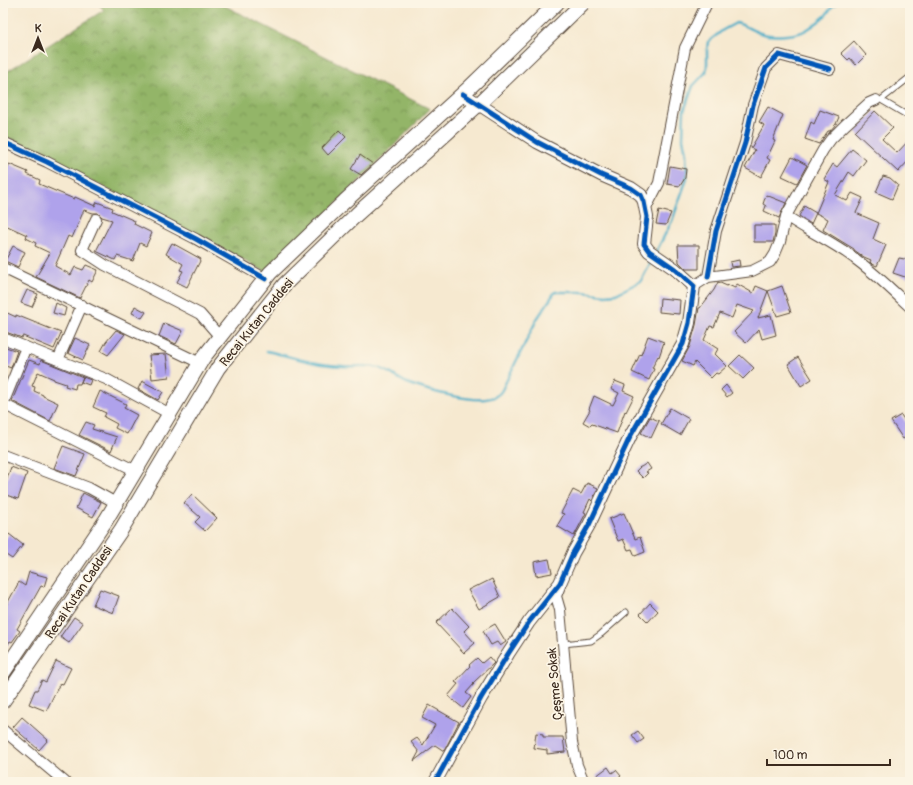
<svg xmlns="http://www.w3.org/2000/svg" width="913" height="785" font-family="Pangolin,sans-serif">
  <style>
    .forest { fill: url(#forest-crowns); stroke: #677043 }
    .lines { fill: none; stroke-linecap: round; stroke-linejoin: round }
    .stream { stroke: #49adc8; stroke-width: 2.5 }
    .building { fill: #afa2eb }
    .service-casing { stroke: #574739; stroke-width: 7 }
    .minor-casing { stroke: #574739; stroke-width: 12 }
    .tertiary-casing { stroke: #574739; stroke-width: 14 }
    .secondary-casing { stroke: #574739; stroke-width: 16 }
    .service { stroke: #fff; stroke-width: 5 }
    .minor { stroke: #fff; stroke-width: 10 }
    .tertiary { stroke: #fff; stroke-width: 12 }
    .secondary { stroke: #fff; stroke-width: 14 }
    .cycleway-casing { stroke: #fcf5e5; stroke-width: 8 }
    .cycleway { stroke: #0057b8; stroke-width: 5 }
    .labels { text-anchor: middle; stroke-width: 3.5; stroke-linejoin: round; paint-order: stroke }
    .street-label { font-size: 13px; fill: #3b2a1e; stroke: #fcf5e5 }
  </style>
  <defs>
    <pattern id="forest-crowns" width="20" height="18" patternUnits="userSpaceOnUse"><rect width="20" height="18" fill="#93b568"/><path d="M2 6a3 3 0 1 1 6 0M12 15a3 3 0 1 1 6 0" fill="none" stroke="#799355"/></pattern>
  </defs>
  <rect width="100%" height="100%" fill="#fcf5e5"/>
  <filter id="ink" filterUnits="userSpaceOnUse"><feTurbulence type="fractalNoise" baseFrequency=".025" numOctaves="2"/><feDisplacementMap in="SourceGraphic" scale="8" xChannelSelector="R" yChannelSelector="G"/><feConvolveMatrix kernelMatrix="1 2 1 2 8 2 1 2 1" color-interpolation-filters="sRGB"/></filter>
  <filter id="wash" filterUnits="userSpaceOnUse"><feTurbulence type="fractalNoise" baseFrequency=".012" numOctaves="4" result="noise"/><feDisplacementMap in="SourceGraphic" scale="16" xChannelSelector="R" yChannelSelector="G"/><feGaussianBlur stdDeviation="0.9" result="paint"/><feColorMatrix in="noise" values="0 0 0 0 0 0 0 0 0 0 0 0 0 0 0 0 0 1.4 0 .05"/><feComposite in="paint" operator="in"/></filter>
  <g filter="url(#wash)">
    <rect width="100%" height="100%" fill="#f6e9d0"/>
    <path class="forest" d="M 97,3 L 219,3 L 430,109 L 268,273 L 3,135 L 3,74 L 104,10 Z"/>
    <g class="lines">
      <path class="stream" d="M 656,252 L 672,221 L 687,178 L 686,153 L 683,139 L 684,111 L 693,86 L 706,72 L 707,64 L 707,50 L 708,42 L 723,30 L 736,23 C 745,25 751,30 760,33 C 770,37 797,36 806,30 C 812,27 818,22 824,17 C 829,13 830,7 836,3
        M 267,351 C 292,357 316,365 342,366 C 353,367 364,365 375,367 C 387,369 396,378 407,383 C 425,390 480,406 496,396 C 498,395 501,392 502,390 L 537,319 L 555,292 L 583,292 L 605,295 L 616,294 L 641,281 L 653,258"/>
    </g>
    <g id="blocks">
      <path class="building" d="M 854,41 L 866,55 L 856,65 L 850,58 L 848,60 L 841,53 Z
        M 768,107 L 783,115 L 773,140 L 775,141 L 767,158 L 770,160 L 761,177 L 745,168 L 755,150 L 751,148 L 764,125 L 759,122 Z
        M 820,110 L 839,117 L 836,124 L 830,131 L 828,131 L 819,144 L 805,139 L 811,122 L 814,124 Z
        M 875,111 L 893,128 L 882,139 L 897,153 L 910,139 L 910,159 L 898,172 L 855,132 Z
        M 339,130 L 346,137 L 328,155 L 322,148 Z
        M 852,149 L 866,160 L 854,176 L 849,172 L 835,195 L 847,201 L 852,193 L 863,198 L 856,213 L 879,223 L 873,239 L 886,245 L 877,266 L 872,264 L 870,262 L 871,260 L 864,257 L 854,250 L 854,249 L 823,230 L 828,219 L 816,213 L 829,182 L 824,179 L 833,164 L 837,167 Z
        M 360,155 L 373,164 L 361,175 L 351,169 Z
        M 792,157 L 807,165 L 797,183 L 782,176 Z
        M 3,164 L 8,167 L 9,164 L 28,172 L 27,174 L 40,180 L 39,184 L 74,199 L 75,197 L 95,206 L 97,202 L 113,208 L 112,211 L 135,221 L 134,224 L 152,233 L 146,246 L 140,243 L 133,261 L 117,256 L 115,260 L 96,251 L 112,220 L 102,217 L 98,213 L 93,213 L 84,210 L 72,238 L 68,236 L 55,266 L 71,275 L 75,267 L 83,270 L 86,265 L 98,270 L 92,282 L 89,280 L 80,298 L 36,277 L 50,253 L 35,246 L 36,243 L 26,238 L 27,235 L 3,224 Z
        M 670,166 L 686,169 L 685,178 L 680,186 L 667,184 Z
        M 883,176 L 890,178 L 898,185 L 892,199 L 876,192 Z
        M 766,195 L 786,203 L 779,218 L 764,211 L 766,206 L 763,204 Z
        M 804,206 L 816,213 L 811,224 L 799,216 Z
        M 659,210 L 671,213 L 666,225 L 656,224 Z
        M 754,225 L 775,225 L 775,234 L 773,242 L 754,242 Z
        M 172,243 L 201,259 L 187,287 L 177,282 L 183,271 L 180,270 L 183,264 L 166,254 Z
        M 678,245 L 699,245 L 699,269 L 686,269 L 679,262 Z
        M 13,246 L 25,252 L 18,267 L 5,261 Z
        M 899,258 L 910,260 L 910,271 L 908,278 L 893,273 Z
        M 739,260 L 740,266 L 731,267 L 730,262 Z
        M 718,282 L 727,286 L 728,285 L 735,288 L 737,284 L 753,293 L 756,286 L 768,291 L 758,318 L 771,315 L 776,335 L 762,339 L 759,329 L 746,343 L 734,332 L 754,311 L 737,305 L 732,318 L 720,313 L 714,327 L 710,326 L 704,340 L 718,349 L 715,354 L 727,366 L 718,374 L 716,373 L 711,378 L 695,362 L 693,366 L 682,361 L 690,346 L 696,325 L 699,308 L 700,308 L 714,290 Z
        M 782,286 L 791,312 L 777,316 L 768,291 Z
        M 27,290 L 38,294 L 32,307 L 21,303 Z
        M 660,298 L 680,300 L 679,314 L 659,312 Z
        M 56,303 L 66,308 L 64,316 L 53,313 Z
        M 135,306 L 146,312 L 142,318 L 132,313 Z
        M 3,311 L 16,317 L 16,315 L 61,333 L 54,349 L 23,336 L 22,338 L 3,331 Z
        M 164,323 L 183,331 L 176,344 L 159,336 Z
        M 116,330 L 125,334 L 108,355 L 101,351 L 106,342 Z
        M 648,336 L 664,342 L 659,357 L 658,356 L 652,368 L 654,369 L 649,380 L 632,372 L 640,354 L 641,355 Z
        M 75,338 L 90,345 L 83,360 L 68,353 Z
        M 3,346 L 17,351 L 11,368 L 3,365 Z
        M 166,354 L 169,377 L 152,379 L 149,355 Z
        M 740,355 L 754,368 L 743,379 L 729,366 Z
        M 798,357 L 812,379 L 801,386 L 788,364 Z
        M 29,360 L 40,364 L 41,360 L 83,377 L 80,384 L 76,384 L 75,389 L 65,386 L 66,384 L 54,380 L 54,379 L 38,372 L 32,386 L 35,387 L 34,391 L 43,395 L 43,396 L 58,403 L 50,421 L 12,401 Z
        M 83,377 L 91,380 L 89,385 L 81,382 Z
        M 142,381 L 163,392 L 158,400 L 138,389 Z
        M 615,381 L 625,385 L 623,391 L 634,396 L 626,412 L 625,411 L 617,433 L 592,424 L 590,426 L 583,422 L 590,410 L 589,409 L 594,396 L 613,405 L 619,393 L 611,389 Z
        M 726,385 L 732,393 L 727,397 L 721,390 Z
        M 100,391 L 126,404 L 124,408 L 137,415 L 127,434 L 115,428 L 117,424 L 104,417 L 106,413 L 93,407 Z
        M 670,408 L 689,419 L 680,435 L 661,424 Z
        M 901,415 L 910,428 L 910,434 L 903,439 L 891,421 Z
        M 650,417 L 659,421 L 651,438 L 641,433 Z
        M 86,422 L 94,425 L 92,429 L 117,437 L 111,451 L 79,435 Z
        M 63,446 L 85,454 L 76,476 L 54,468 Z
        M 647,463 L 651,469 L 646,472 L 648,473 L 643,478 L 636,471 L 640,467 L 641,467 Z
        M 11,467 L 27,473 L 18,499 L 3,494 L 3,490 Z
        M 587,483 L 598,488 L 592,501 L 590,499 L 584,512 L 586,513 L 574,536 L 557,526 L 564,514 L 561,513 L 573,490 L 581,494 Z
        M 83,493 L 101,502 L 93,517 L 76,508 Z
        M 192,494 L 217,518 L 205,531 L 195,522 L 200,517 L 184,503 Z
        M 624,513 L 635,539 L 640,537 L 645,552 L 635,556 L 632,549 L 628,550 L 623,539 L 618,541 L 609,519 Z
        M 9,534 L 23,545 L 12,559 L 3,553 L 3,542 Z
        M 549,559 L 552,573 L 536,576 L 534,562 Z
        M 29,572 L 47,577 L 44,587 L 41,586 L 17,629 L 20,631 L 12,642 L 10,641 L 3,652 L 3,611 L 19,582 L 25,586 Z
        M 492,579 L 500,597 L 479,609 L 468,590 L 478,585 L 478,586 Z
        M 100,589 L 119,596 L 113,613 L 93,605 Z
        M 650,603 L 658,611 L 648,622 L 640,614 Z
        M 452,608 L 469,626 L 464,631 L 475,643 L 464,653 L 436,623 Z
        M 74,617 L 83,623 L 69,643 L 60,637 Z
        M 495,624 L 506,642 L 500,646 L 497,642 L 491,645 L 483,631 Z
        M 489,657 L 494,663 L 473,683 L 474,684 L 466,693 L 471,697 L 463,708 L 448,696 L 458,684 L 455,682 L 470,666 L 469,665 L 477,658 L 482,663 Z
        M 56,661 L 71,668 L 63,684 L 60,683 L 46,711 L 29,704 L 35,690 L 37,690 L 42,680 L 46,682 Z
        M 429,705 L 459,722 L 444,751 L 435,745 L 414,761 L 419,752 L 411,742 L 417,738 L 423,745 L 435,725 L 422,718 Z
        M 22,717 L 48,740 L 39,750 L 13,727 Z
        M 638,731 L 644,739 L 638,743 L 632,735 Z
        M 536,733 L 543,734 L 543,737 L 563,737 L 565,752 L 547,754 L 547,750 L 534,748 Z
        M 608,767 L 612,773 L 616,770 L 621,776 L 614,782 L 601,782 L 596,776 Z"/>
    </g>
  </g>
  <g filter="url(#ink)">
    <use href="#blocks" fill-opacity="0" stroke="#574739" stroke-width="1"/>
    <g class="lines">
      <defs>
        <path id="service" d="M 876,100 L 881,100 L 910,117
          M 881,100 L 910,77
          M 563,644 L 591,641 L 601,634 L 626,612"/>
        <path id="minor" d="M 3,142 L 47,162 L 196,239 L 266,279
          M 646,208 L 659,183 L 685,48 L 707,3
          M 786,216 C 808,231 833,242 854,258 C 875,273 892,290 910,307
          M 96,219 L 82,250 L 105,265 L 200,314 L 220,337
          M 3,268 L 200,363
          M 708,277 L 716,231 L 745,143 L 753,105 L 766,68 L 779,55 L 830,69
          M 694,286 L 708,277 L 752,271 L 770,262 L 775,254 L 780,242 L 786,216 L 823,150 L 831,139 L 845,125 L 869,103 L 876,100
          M 3,338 L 106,379 L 170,414
          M 26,347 L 3,404 L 136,471
          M 58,360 L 82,305
          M 3,455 L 89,488 L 116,503
          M 560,586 L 556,596 L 560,610 L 572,742 L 577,765 L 584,782
          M 3,730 L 65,782"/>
        <path id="tertiary" d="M 435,782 L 481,698 L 508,654 L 529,622 L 560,583 L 573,553 L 589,525 L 631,435 L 683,344 L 689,323 L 694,286 L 675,269 L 649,251 L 644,244 L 647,217 L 644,202 L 641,195 L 631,188 L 601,175 L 537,142 L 463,94"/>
        <path id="secondary" d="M 3,673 L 106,520 L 203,358 L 270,273 L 345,201 L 468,89 L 557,3
          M 3,701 L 121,530 L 218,368 L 284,285 L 357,214 L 481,102 L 583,3"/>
      </defs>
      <use href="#service" class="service-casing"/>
      <use href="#minor" class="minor-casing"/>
      <use href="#tertiary" class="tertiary-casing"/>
      <use href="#secondary" class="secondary-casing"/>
      <use href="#service" class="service"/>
      <use href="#minor" class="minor"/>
      <use href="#tertiary" class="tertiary"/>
      <use href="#secondary" class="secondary"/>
      <defs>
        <path id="cycleway" d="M 3,142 L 47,162 L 196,239 L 266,279
          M 708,277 L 716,231 L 745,143 L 753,105 L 766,68 L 779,55 L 830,69
          M 435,782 L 481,698 L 508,654 L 529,622 L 560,583 L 573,553 L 589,525 L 631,435 L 683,344 L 689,323 L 694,286 L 675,269 L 649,251 L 644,244 L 647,217 L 644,202 L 641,195 L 631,188 L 601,175 L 537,142 L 463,94"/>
      </defs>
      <use href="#cycleway" class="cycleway-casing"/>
      <use href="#cycleway" class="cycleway"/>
    </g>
  </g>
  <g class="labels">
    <g class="street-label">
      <text transform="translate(256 322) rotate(-51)" y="5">Recai Kutan Caddesi</text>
      <text transform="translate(78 592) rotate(-56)" y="5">Recai Kutan Caddesi</text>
      <text transform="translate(554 684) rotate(-95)" y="5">Çeşme Sokak</text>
    </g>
  </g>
  <rect width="913" height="785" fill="none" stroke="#fcf5e5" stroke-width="16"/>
  <g transform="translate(38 38)" stroke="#fcf5e5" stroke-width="3" paint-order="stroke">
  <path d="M0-3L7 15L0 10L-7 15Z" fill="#3b2a1e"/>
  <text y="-6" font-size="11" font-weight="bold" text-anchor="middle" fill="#3b2a1e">K</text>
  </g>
  <path d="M767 759v6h123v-6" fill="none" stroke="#3b2a1e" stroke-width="2"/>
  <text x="773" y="759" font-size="12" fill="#3b2a1e" stroke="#fcf5e5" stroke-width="3" paint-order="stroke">100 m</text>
</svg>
